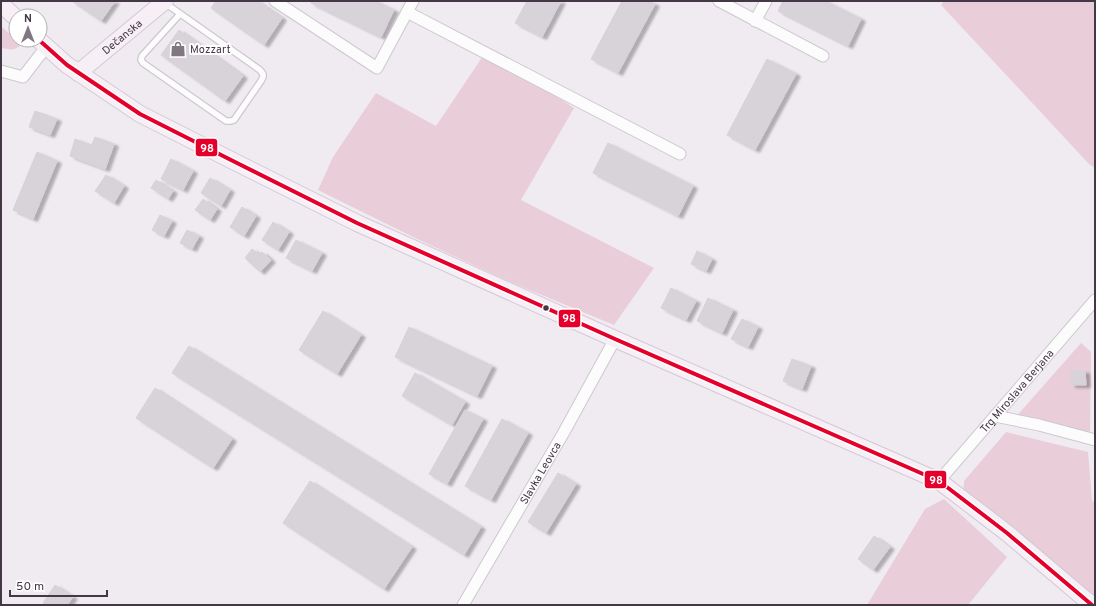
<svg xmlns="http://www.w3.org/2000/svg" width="1096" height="606" font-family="Overpass,sans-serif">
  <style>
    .green { fill: #e9cdd9 }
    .building { fill: #d8d2d9; stroke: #d7d1d9; filter: url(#shadow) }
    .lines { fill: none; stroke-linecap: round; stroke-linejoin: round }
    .lane-casing { stroke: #cdc8ce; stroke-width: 8 }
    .street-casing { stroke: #cdc8ce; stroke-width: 13 }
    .secondary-casing { stroke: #d4c9d5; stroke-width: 18 }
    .lane { stroke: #fdfcfd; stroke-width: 5.5 }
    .street { stroke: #fdfcfd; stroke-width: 11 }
    .secondary { stroke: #f6eff6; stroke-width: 16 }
    .bus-1-casing { stroke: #fff; stroke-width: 7 }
    .bus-1 { stroke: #e4002b; stroke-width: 4 }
    .bus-dot { fill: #443846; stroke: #fff; stroke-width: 1.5 }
    .labels { text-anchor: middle; stroke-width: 4; stroke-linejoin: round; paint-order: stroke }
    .street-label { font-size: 11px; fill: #443846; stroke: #fff }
    .poi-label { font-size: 11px; fill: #443846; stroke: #fff; text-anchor: start }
    .line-badge { stroke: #fff; stroke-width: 1.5 }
    .badge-label { font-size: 11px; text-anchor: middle; font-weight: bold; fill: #fff }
  </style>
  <defs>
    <filter id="shadow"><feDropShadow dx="4.5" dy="2.5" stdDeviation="1" flood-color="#0004"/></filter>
  </defs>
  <rect width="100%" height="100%" fill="#f0ebf1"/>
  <path class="green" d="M 944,1 L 1095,1 L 1095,168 L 1089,164 L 941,5 Z
    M 1,26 L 21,44 C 15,52 9,49 1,48 Z
    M 487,50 L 574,108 L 521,200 L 654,268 L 614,325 L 508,281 L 413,237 L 318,190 L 333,157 L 376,93 L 436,126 Z
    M 1081,343 L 1091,352 L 1090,435 L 1015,418 Z
    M 1006,432 L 1088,452 L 1092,500 L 1095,503 L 1095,598 L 963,493 L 964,481 Z
    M 944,499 L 1007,557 L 968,605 L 867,605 L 925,509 Z"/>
  <path class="building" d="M 72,1 L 115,1 L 101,21 Z
    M 216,1 L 257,1 L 282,18 L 264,45 L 211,8 Z
    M 312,1 L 375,1 L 394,10 L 381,37 L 311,3 Z
    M 527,1 L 561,1 L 542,37 L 515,23 Z
    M 622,1 L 648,1 L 655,4 L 618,73 L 591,59 Z
    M 783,1 L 825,1 L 861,19 L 848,46 L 778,11 Z
    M 179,30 L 243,76 L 225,101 L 161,55 Z
    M 767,59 L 796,74 L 755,150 L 727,135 Z
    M 35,111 L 57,119 L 50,135 L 29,127 Z
    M 95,137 L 114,144 L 105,169 L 70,156 L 75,139 L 92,145 Z
    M 608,143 L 693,186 L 678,216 L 593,173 Z
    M 37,152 L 57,161 L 33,219 L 13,210 Z
    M 171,159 L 193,171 L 183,190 L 161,179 Z
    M 106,175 L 124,186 L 114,203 L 95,191 Z
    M 210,178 L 230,190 L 221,206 L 201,193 Z
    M 156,180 L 173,191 L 168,199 L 151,188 Z
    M 203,199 L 217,209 L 210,220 L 195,210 Z
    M 242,207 L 256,216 L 244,236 L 230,227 Z
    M 160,215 L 172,221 L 164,236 L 152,230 Z
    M 273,222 L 289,232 L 278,250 L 262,240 Z
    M 187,230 L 199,236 L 192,249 L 180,243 Z
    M 296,240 L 322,253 L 312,271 L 286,258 Z
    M 252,249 L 260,255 L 262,252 L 271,260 L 260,272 L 245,258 Z
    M 697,251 L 712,259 L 706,271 L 691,264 Z
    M 671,288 L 696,301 L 686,320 L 661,308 Z
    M 708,298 L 733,310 L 722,333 L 697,321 Z
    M 323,311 L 361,335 L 337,374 L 299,350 Z
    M 742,319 L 758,327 L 748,347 L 731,339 Z
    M 409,327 L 492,366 L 477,396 L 395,357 Z
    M 189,346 L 481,527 L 464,555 L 172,373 Z
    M 792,359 L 811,366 L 802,389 L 783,381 Z
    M 1071,371 L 1085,371 L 1086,385 L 1071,385 Z
    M 415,373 L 465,402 L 452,425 L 402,396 Z
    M 155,388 L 232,439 L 213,468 L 136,418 Z
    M 465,410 L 483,419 L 447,484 L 429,474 Z
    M 502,419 L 528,433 L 491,500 L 465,486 Z
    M 558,473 L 576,484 L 546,533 L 528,522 Z
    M 310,481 L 412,547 L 384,589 L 283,523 Z
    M 874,536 L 890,547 L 873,570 L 858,559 Z
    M 55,585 L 73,597 L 67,605 L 47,605 L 43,603 Z"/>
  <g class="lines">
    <defs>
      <path id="lane" d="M 165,3 L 260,70 L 263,74 L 263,77 L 261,81 L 234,120 L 231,121 L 226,121 L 143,63 L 141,60 L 142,56 L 180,14"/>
      <g id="street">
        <path d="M 275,1 L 377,68 L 413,1"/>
        <path d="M 719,1 L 823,56"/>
        <path d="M 407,12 L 680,154"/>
        <path d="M 755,21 L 766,1"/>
        <path d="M 1,71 L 23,77 L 46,47"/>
        <path d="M 995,416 L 1039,425 L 1095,440"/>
        <path id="s1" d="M 939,481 L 1095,300"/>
        <path id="s2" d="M 463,605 L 564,432 L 615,339"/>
      </g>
      <g id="secondary">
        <path d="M 1,4 L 16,18"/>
        <path d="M 39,40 L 67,65 L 140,114 L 233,161 L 357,223 L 615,339 L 939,481 L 1007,533 L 1092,605"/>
        <path id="s3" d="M 78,73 L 165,1"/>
      </g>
    </defs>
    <use href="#lane" class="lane-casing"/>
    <use href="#street" class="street-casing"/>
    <use href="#secondary" class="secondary-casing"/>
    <use href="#lane" class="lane"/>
    <use href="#street" class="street"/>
    <use href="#secondary" class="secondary"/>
    <defs>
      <path id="bus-1" d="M 39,40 L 67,65 L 140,114 L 233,161 L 357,223 L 615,339 L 939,481 L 1007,533 L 1092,605"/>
    </defs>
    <use href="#bus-1" class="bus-1-casing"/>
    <use href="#bus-1" class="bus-1"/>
  </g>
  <defs>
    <symbol id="shop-bare" viewBox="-9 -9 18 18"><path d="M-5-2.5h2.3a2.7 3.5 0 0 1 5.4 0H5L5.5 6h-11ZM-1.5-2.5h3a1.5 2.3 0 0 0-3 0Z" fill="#807782" stroke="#fff" stroke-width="2.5" paint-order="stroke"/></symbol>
  </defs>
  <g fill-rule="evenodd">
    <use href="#shop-bare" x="167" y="38" width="22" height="22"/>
  </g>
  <circle class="bus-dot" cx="546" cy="308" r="3.5"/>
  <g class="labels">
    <g class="street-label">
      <text dy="4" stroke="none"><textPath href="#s3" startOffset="57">Dečanska</textPath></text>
      <text dy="4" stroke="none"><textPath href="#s1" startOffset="119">Trg Miroslava Berjana</textPath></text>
      <text dy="4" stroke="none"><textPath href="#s2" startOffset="153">Slavka Leovca</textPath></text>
    </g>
    <g class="poi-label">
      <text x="190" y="53">Mozzart</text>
    </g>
  </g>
  <g class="line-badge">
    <rect x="195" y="138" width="23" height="19" rx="4" fill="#e4002b"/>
    <rect x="558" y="309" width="23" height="19" rx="4" fill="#e4002b"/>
    <rect x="924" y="470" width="23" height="19" rx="4" fill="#e4002b"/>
  </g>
  <g class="badge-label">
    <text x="207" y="152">98</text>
    <text x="569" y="322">98</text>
    <text x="936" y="484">98</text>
  </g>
  <rect width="1096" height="606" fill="none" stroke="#443846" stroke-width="4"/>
  <g transform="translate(28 28)"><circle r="19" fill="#ffffff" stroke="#b4afb5"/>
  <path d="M0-3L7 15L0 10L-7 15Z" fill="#807782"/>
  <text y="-6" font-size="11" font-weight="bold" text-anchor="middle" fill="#443846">N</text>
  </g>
  <path d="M10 590v6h97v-6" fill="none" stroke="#443846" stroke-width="2"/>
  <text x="16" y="590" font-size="12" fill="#443846" stroke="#ffffff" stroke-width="3" paint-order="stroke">50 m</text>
</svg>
